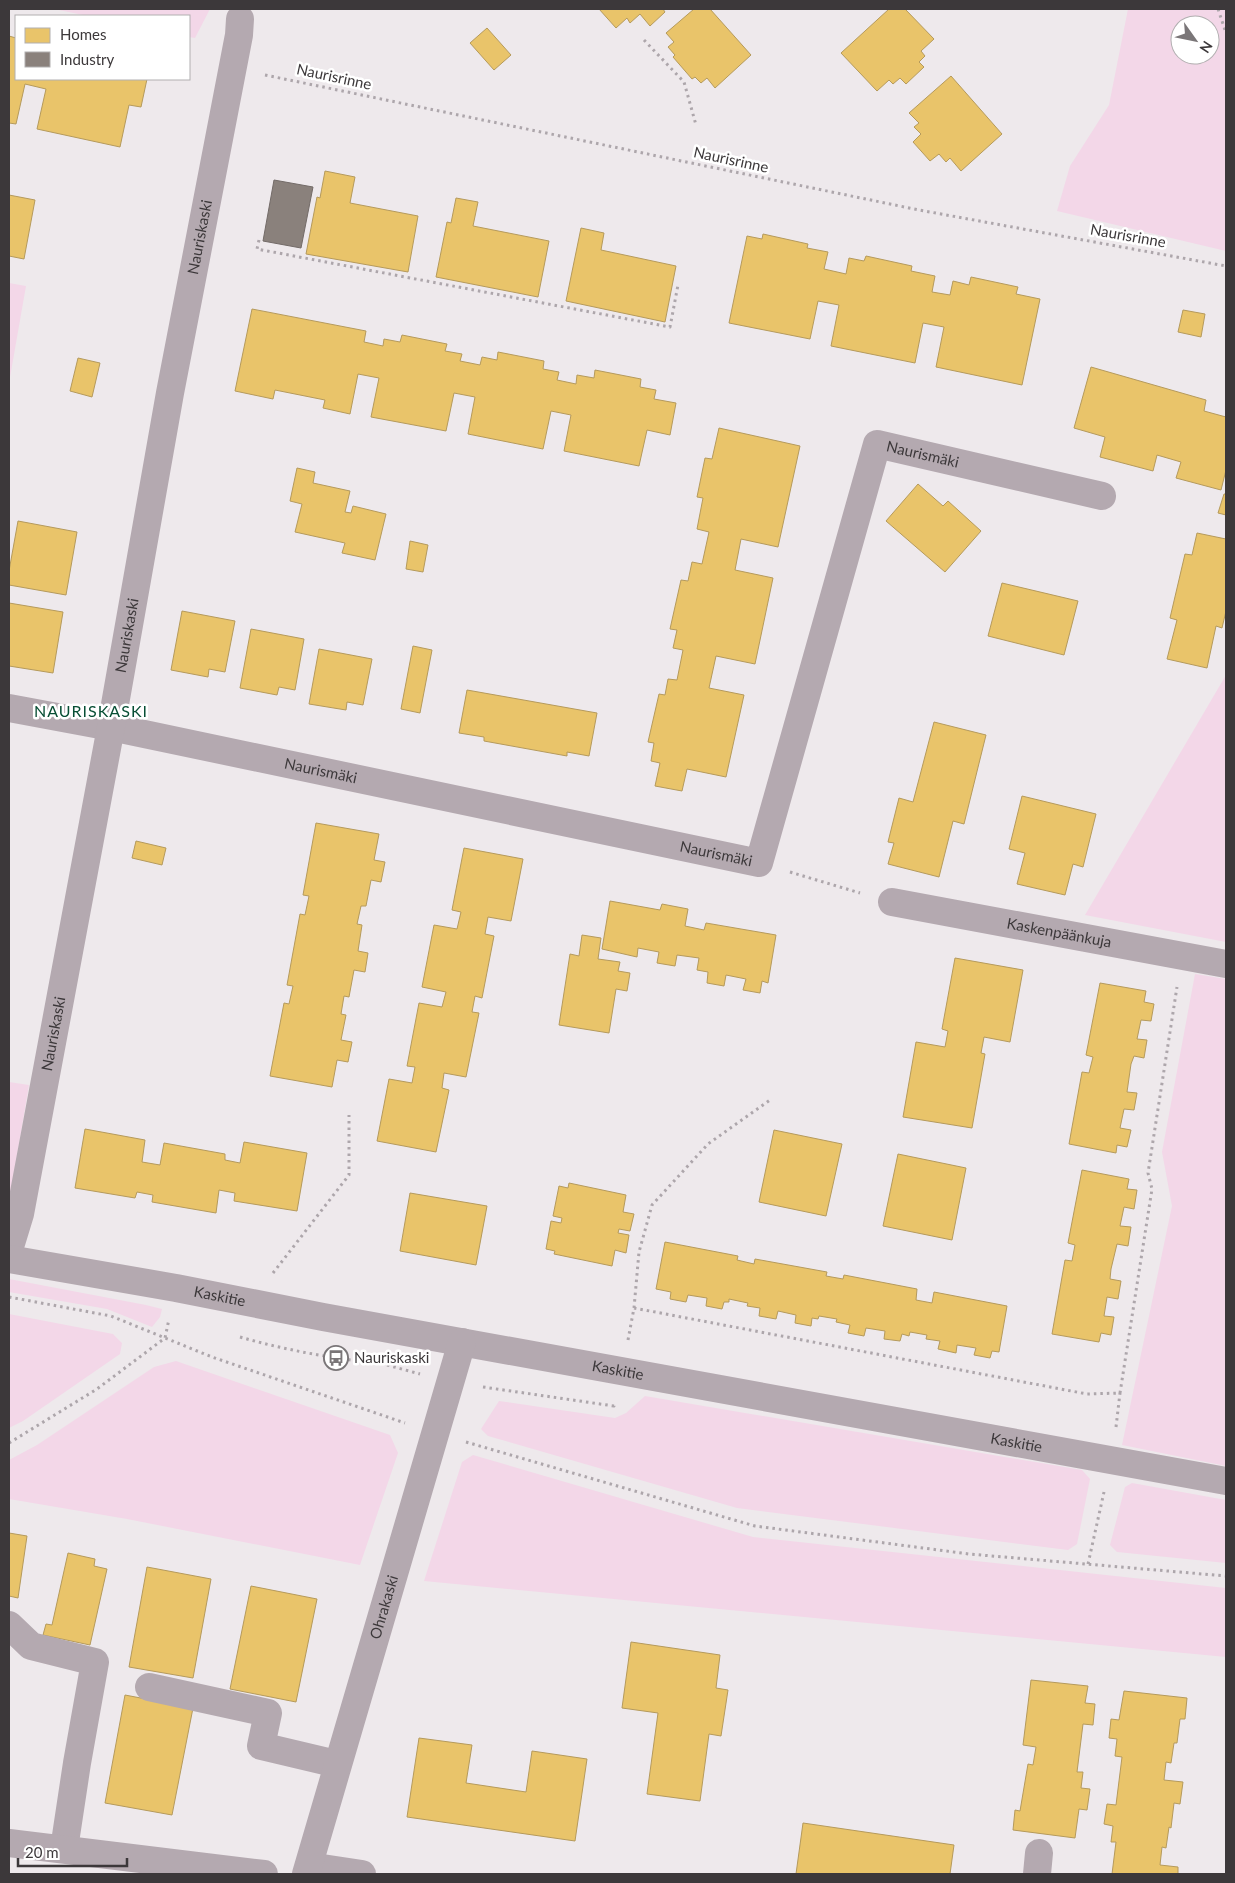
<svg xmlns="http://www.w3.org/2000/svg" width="1235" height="1883" font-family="Lato,sans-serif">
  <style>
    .green { fill: #f3d7e8; fill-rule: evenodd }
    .homes { fill: #e9c46a; stroke: #b59a5c }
    .industry { fill: #8a817c; stroke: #736b68 }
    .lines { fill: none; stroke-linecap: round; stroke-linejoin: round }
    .path { stroke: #ada6ab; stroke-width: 3; stroke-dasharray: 2.5 4; stroke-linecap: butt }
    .minor { stroke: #b4a9b0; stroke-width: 28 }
    .labels { text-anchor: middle; stroke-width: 5; stroke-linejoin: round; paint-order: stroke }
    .street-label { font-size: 15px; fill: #3c383a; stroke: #fff }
    .poi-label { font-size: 15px; fill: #3c383a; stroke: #fff; text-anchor: start }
    .neighbourhood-label { font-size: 16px; letter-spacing: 1px; fill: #074e34; stroke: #fff }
  </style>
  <rect width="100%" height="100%" fill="#eee9ec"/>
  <path class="green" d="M 54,9 L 210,9 L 195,38 L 189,37 L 189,16 L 88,16 Z
    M 1128,9 L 1226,9 L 1226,251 L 1057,211 L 1070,166 L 1109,105 ZM 1180,25 L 1210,25 L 1210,55 L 1180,55 Z
    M 9,283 L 26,286 L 9,383 Z
    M 1226,675 L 1226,942 L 1085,915 Z
    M 1195,974 L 1226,979 L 1226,1466 L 1122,1445 L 1172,1206 L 1162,1152 Z
    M 9,1082 L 29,1085 L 9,1203 Z
    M 9,1279 L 146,1305 L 162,1309 L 160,1317 L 152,1327 L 107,1309 L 9,1292 Z
    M 9,1314 L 113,1334 L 122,1343 L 120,1354 L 23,1421 L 9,1428 Z
    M 176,1361 L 390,1435 L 398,1453 L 360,1565 L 127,1519 L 9,1499 L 9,1460 L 37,1445 L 154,1367 Z
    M 645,1396 L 1082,1470 L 1090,1479 L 1077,1544 L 1068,1550 L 737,1508 L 488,1436 L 481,1429 L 499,1401 L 615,1418 L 626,1413 Z
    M 473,1455 L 753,1537 L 1226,1588 L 1226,1657 L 424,1581 L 462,1462 Z
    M 1132,1483 L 1226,1500 L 1226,1563 L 1117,1552 L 1110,1545 L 1125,1487 Z"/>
  <path class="homes" d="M 599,9 L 663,9 L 665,12 L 650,26 L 640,14 L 630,23 L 627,18 L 616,28 Z
    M 694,9 L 710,9 L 751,55 L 715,88 L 707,78 L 701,83 L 695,77 L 692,79 L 673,57 L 675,55 L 668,47 L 674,42 L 666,33 Z
    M 889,9 L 905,9 L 934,39 L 921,51 L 925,56 L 919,62 L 924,67 L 906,84 L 900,78 L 893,84 L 889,80 L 877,91 L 841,53 Z
    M 487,28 L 511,55 L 494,70 L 470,43 Z
    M 9,36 L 16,38 L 16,79 L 147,79 L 141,107 L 129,105 L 120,147 L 37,129 L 46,89 L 25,84 L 16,124 L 9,123 Z
    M 951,76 L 1002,134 L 961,171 L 950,158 L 946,162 L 939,154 L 930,161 L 913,142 L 921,134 L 914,127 L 919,123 L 909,113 Z
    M 325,171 L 355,177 L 350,203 L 418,216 L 408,272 L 306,254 L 317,197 L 320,198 Z
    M 9,195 L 35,200 L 24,259 L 9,256 Z
    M 456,198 L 478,202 L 473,226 L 549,241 L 538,297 L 436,277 L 447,222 L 451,223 Z
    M 581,228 L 604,233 L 601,250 L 676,266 L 665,322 L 566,301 Z
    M 763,234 L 808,244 L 807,248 L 828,252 L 824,269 L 846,274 L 849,258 L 864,261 L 866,256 L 912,266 L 911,271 L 935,276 L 932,292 L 950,295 L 953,281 L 969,285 L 971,277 L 1018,287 L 1016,294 L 1040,299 L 1022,385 L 936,367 L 944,327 L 923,323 L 915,363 L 831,346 L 839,305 L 818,301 L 810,339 L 729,323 L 747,236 L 762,239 Z
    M 252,309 L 366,331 L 364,342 L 383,346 L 384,339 L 400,342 L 402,335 L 447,344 L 445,351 L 462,354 L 460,361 L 480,365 L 482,357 L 497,360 L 498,352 L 544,361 L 543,369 L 559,372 L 557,380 L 576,384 L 577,375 L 594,378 L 595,370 L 641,379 L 640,387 L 656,390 L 654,399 L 676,403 L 670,435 L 647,430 L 639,466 L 564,451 L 571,415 L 551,411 L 543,449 L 468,434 L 475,397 L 454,393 L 446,431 L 371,417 L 379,378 L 358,374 L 350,414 L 323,408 L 325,400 L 275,390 L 273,399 L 235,391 Z
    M 1183,310 L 1205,314 L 1201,337 L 1178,332 Z
    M 78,358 L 100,363 L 92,397 L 70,391 Z
    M 1091,367 L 1206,400 L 1204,411 L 1226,417 L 1226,470 L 1221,490 L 1176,478 L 1181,462 L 1157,455 L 1153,471 L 1100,457 L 1105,437 L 1074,428 Z
    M 719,428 L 800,446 L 778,547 L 741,539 L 735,570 L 773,578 L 755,664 L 716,656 L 709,688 L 744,695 L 726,777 L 687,769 L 682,791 L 655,786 L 660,763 L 651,761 L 654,743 L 648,742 L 659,694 L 665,695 L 668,679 L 677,680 L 683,650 L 673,648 L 677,630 L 670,629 L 681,580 L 688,581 L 692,562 L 702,564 L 709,532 L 697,529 L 703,498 L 697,497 L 705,458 L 712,459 Z
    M 297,468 L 315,472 L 313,483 L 350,491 L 345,512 L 351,513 L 353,506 L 386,514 L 375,560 L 342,553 L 345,543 L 295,532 L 302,504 L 290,501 Z
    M 918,484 L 943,506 L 948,501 L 981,531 L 945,572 L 886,521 Z
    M 1224,494 L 1226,494 L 1226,515 L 1218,513 Z
    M 18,521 L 77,532 L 66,595 L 9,585 L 9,571 Z
    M 1197,533 L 1226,539 L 1226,611 L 1222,628 L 1216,626 L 1207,668 L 1167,659 L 1177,620 L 1170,618 L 1185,554 L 1192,555 Z
    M 410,541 L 428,545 L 423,572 L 406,569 Z
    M 1002,583 L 1078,601 L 1064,655 L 988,636 Z
    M 9,603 L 63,612 L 53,673 L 9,666 Z
    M 182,611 L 235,621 L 225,672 L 209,669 L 208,677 L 171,670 Z
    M 251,629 L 304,639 L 295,690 L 279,687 L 277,695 L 240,688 Z
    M 413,646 L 432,650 L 420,713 L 401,709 Z
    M 319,649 L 372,659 L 363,705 L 347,702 L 346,710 L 309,704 Z
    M 467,690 L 597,713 L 589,756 L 567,752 L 567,756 L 484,741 L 484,737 L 459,733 Z
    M 934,722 L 986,735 L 964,824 L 953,821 L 939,877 L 888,864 L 894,843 L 888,842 L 899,798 L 913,802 Z
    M 1022,796 L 1096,814 L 1083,867 L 1073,864 L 1065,895 L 1017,884 L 1025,853 L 1009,849 Z
    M 316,823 L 379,834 L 374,860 L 385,862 L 381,882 L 371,880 L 366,906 L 361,906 L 357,924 L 362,925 L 358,951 L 368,953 L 365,972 L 354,970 L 349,997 L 344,996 L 341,1014 L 346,1015 L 341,1040 L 352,1042 L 348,1062 L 337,1060 L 332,1087 L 270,1076 L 284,1003 L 289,1004 L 293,986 L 287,985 L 300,914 L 305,915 L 309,896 L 303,895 Z
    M 136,841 L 166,848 L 162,865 L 132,858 Z
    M 464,848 L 523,859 L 511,921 L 488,917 L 485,934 L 494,936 L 482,998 L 475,996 L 472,1012 L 479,1013 L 466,1077 L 444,1073 L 442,1088 L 449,1090 L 436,1152 L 377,1141 L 389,1079 L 412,1083 L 415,1067 L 407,1066 L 419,1003 L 442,1007 L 446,992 L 422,987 L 434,925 L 457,929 L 461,912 L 452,910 Z
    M 610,901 L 660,910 L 662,904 L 688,909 L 685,926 L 704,930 L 706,923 L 776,935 L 768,983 L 762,981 L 760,993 L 743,990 L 746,979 L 726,975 L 724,986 L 707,983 L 708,972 L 697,970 L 699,958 L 677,955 L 675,966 L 657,963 L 659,952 L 638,948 L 637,957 L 602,949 Z
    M 582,935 L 601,938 L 598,959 L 620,962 L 618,971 L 630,973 L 627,991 L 616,989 L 609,1033 L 559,1025 L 570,954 L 579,956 Z
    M 955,958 L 1023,970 L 1010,1042 L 984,1037 L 981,1053 L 985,1054 L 972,1128 L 903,1117 L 916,1042 L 945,1047 L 948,1031 L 942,1029 Z
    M 1100,983 L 1146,991 L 1144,1002 L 1154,1004 L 1151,1021 L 1141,1020 L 1137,1039 L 1147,1040 L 1144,1058 L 1134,1056 L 1131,1064 L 1127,1092 L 1137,1093 L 1134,1110 L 1124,1109 L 1120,1128 L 1131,1130 L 1127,1147 L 1117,1145 L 1116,1153 L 1069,1144 L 1082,1072 L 1089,1073 L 1093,1057 L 1086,1055 Z
    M 85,1129 L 145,1140 L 142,1162 L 160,1165 L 164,1143 L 225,1154 L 225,1160 L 240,1163 L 244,1142 L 307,1153 L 297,1211 L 234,1201 L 235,1193 L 219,1190 L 216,1213 L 152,1202 L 153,1195 L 137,1192 L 135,1198 L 75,1188 Z
    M 774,1130 L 842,1144 L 826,1216 L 759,1202 Z
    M 898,1154 L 966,1168 L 952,1240 L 883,1226 Z
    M 1082,1170 L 1129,1179 L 1127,1189 L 1137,1190 L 1134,1209 L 1124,1207 L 1120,1226 L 1131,1227 L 1128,1246 L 1117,1244 L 1111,1269 L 1110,1279 L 1121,1281 L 1118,1299 L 1107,1297 L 1104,1316 L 1114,1317 L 1111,1335 L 1101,1333 L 1099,1342 L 1052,1334 L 1065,1260 L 1072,1261 L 1075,1245 L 1068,1243 Z
    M 569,1183 L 626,1195 L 623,1212 L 634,1214 L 630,1231 L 619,1229 L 618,1233 L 629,1235 L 626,1253 L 615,1250 L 612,1266 L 554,1254 L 555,1251 L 546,1249 L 551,1221 L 561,1223 L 562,1218 L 553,1216 L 559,1186 L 568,1188 Z
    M 410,1193 L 487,1206 L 476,1265 L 400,1251 Z
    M 665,1242 L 738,1256 L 737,1260 L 754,1264 L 755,1259 L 827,1272 L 826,1276 L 843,1279 L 844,1275 L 917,1289 L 916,1300 L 932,1303 L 934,1292 L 1007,1306 L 999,1352 L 992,1351 L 990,1358 L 974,1355 L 976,1348 L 957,1345 L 956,1353 L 938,1349 L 940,1341 L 926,1339 L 927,1335 L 910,1332 L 909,1336 L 902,1334 L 900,1341 L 884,1339 L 885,1331 L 866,1328 L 864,1336 L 848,1333 L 850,1325 L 836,1322 L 837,1319 L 819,1316 L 818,1319 L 812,1318 L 811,1326 L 795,1323 L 796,1315 L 778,1311 L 776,1319 L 759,1316 L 760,1308 L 747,1306 L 748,1303 L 729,1299 L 729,1302 L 724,1302 L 722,1309 L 706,1306 L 707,1298 L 688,1295 L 686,1302 L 670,1299 L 671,1292 L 656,1289 Z
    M 9,1533 L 27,1536 L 18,1598 L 9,1596 Z
    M 68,1553 L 95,1559 L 94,1566 L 107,1569 L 90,1645 L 43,1635 L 46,1624 L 52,1625 Z
    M 147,1567 L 211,1579 L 193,1678 L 129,1667 Z
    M 251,1586 L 317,1599 L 296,1702 L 230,1689 Z
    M 631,1642 L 720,1655 L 716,1688 L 728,1690 L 721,1736 L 709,1734 L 700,1801 L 647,1794 L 658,1713 L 622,1708 Z
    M 1031,1680 L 1088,1686 L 1085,1703 L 1095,1704 L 1093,1725 L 1083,1724 L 1077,1772 L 1083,1772 L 1081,1788 L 1090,1789 L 1087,1810 L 1079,1809 L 1075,1838 L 1013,1830 L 1015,1810 L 1020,1811 L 1028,1764 L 1033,1765 L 1036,1747 L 1023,1745 Z
    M 1124,1691 L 1187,1698 L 1185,1719 L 1180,1719 L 1177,1743 L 1174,1743 L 1171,1763 L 1166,1762 L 1164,1780 L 1183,1782 L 1180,1804 L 1174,1803 L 1171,1828 L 1169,1827 L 1166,1848 L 1162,1847 L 1160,1865 L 1178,1867 L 1178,1874 L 1112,1874 L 1116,1842 L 1111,1842 L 1113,1826 L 1104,1824 L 1107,1804 L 1116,1805 L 1122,1757 L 1115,1756 L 1117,1739 L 1109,1738 L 1111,1719 L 1119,1720 Z
    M 125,1695 L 193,1708 L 172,1815 L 105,1803 Z
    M 419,1738 L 472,1745 L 466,1783 L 526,1792 L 532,1751 L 587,1759 L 575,1841 L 407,1817 Z
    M 803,1823 L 954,1845 L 950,1874 L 796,1874 Z"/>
  <path class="industry" d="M 274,180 L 313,187 L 301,248 L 263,241 Z"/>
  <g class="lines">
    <path class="path" d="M 1218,9 L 1226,33
      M 644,40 L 684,82 L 696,125
      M 265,75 L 919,210 L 1226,266
      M 259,240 L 257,249 L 670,327 L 678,285
      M 790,872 L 860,893
      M 273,1273 L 349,1175 L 349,1115
      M 9,1297 L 111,1316 L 212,1357 L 405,1423
      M 634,1308 L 639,1252 L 652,1205 L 708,1144 L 770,1100
      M 240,1337 C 285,1350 330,1358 376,1363
      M 628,1340 L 634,1308 L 1087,1394 L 1120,1393 L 1152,1189 L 1148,1173 L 1177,987
      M 387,1365 L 420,1374
      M 483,1387 L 614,1406 L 614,1402
      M 1116,1427 L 1120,1393
      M 466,1442 L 755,1526 L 969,1554 L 1226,1576
      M 9,1443 L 97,1389 L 165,1338 L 169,1319
      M 1088,1564 L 1104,1492"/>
    <g class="minor">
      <path id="s1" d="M 9,708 L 111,727 L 759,863 L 877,444 L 1102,496"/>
      <path id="s2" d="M 892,902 L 1226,964"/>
      <path id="s3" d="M 9,1250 L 20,1214 L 111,727 L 170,393 L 239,35 L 240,19"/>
      <path id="s4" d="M 9,1259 L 176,1288 L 323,1317 L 1226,1481"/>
      <path d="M 9,1625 L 31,1646 L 95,1662 L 77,1763 L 64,1849"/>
      <path d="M 149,1687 L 268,1713 L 261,1746 L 337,1764"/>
      <path d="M 9,1843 L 264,1874"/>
      <path d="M 309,1866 L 362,1874"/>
      <path id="s5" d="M 306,1874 L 462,1342"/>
      <path d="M 1037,1874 L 1039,1853"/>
    </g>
  </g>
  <defs>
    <symbol id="bus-ring" viewBox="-11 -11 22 22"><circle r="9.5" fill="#fff" stroke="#7a7678" stroke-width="1.5"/><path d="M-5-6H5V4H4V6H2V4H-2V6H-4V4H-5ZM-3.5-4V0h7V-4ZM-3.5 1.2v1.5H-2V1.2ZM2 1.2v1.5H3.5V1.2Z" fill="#7a7678"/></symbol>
  </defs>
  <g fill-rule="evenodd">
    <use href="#bus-ring" x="322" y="1344" width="28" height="28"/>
  </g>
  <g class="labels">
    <g class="street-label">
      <text transform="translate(334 77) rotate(12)" y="5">Naurisrinne</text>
      <text transform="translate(731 160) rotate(12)" y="5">Naurisrinne</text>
      <text transform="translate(1128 236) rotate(10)" y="5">Naurisrinne</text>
      <text dy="5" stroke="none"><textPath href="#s3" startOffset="1031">Nauriskaski</textPath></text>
      <text dy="5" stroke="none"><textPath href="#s1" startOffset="1248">Naurismäki</textPath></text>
      <text dy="5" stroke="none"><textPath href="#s3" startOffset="626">Nauriskaski</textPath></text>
      <text dy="5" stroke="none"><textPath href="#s1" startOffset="318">Naurismäki</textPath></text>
      <text dy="5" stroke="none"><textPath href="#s1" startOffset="722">Naurismäki</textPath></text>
      <text dy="5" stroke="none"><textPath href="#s2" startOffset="170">Kaskenpäänkuja</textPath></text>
      <text dy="5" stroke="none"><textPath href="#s3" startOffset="221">Nauriskaski</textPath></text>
      <text dy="5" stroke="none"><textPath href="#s4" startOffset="214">Kaskitie</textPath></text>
      <text dy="5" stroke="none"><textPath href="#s4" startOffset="619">Kaskitie</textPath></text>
      <text dy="5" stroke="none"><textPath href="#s4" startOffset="1024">Kaskitie</textPath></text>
      <text dy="5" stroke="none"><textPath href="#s5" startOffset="278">Ohrakaski</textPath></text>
    </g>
    <g class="poi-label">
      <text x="354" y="1363">Nauriskaski</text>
    </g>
    <g class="neighbourhood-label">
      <text x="91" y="717">NAURISKASKI</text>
    </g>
  </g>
  <rect width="1235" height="1883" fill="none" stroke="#3c383a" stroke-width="20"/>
  <rect x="15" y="15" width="175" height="65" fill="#ffffff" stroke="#b1afb0"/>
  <rect x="25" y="28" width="25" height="15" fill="#e9c46a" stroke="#b1afb0"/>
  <text x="60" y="40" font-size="15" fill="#3c383a">Homes</text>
  <rect x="25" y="52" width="25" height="15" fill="#8a817c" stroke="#b1afb0"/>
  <text x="60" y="65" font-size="15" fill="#3c383a">Industry</text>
  <g transform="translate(1195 40) rotate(123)"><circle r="24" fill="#ffffff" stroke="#b1afb0"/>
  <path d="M0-4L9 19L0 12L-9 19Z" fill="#7a7678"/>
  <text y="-8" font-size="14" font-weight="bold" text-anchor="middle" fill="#3c383a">N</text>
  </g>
  <path d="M18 1858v8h109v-8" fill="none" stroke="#3c383a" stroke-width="2.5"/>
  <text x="25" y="1858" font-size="15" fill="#3c383a" stroke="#ffffff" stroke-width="4" paint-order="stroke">20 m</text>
</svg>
